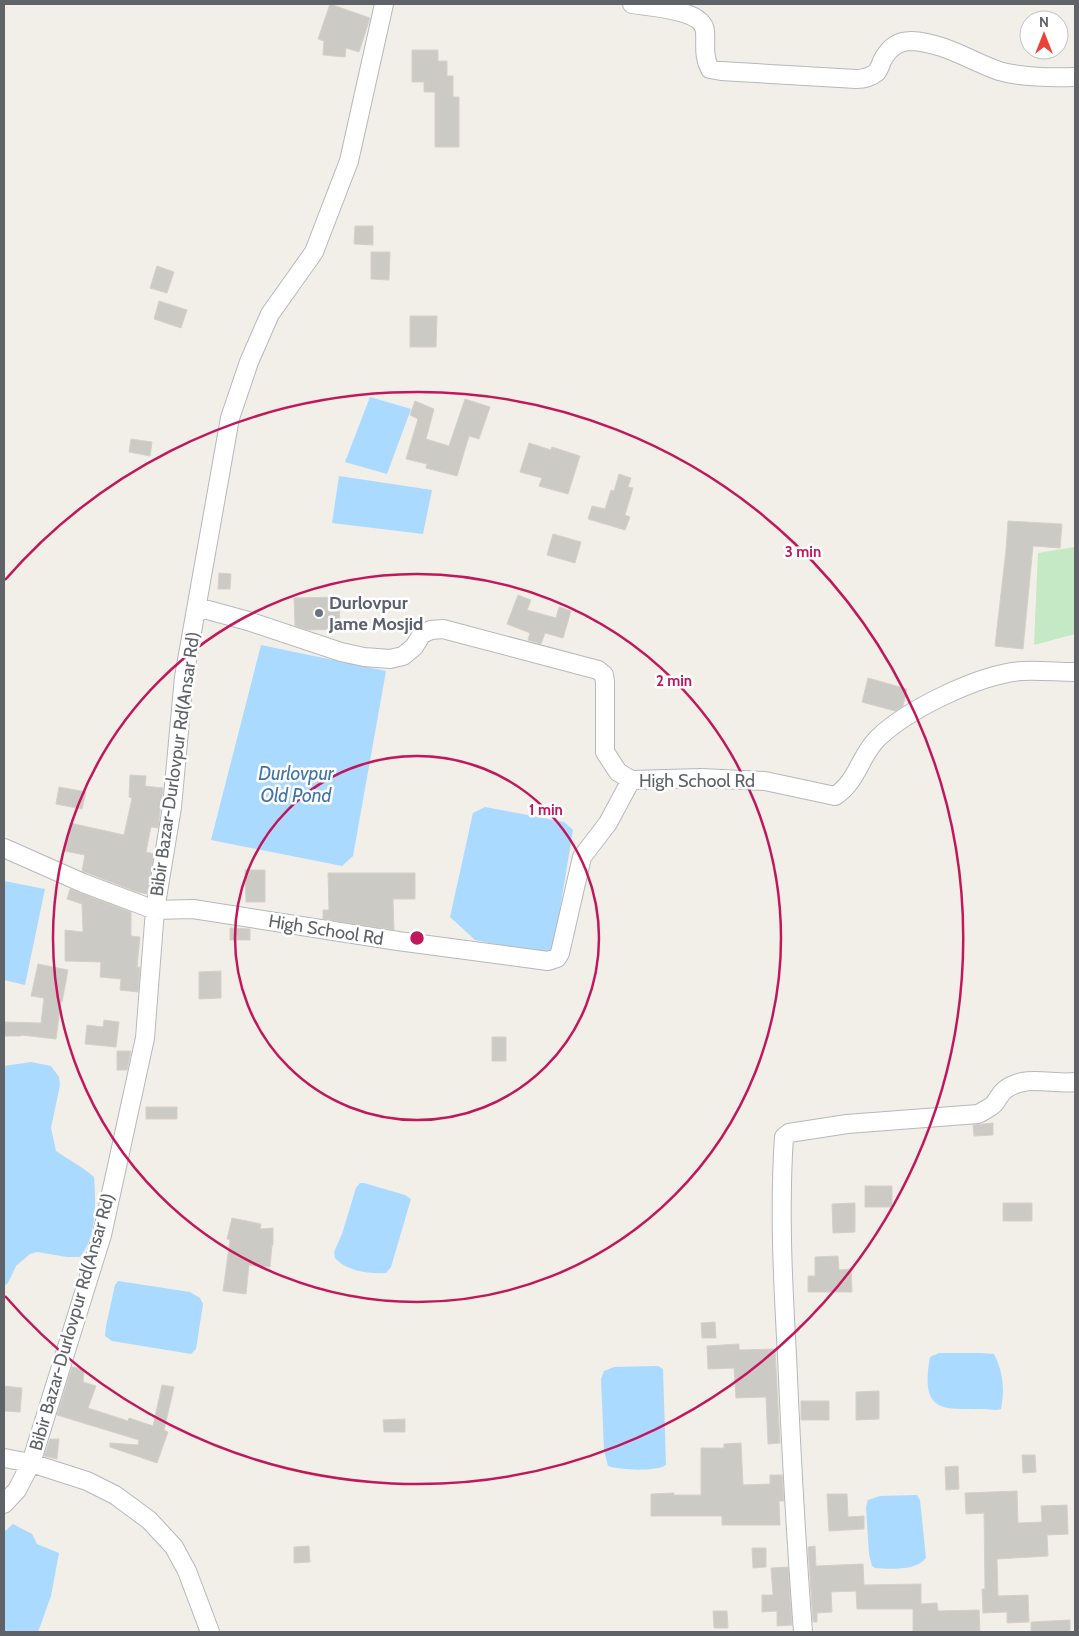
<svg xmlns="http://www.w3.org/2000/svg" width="1079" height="1636" font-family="Cabin,sans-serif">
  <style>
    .green { fill: #c5e8c5 }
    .water { fill: #aadaff }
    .building { fill: #cccac5; stroke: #d6d1c6 }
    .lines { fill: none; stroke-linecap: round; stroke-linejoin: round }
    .minor-casing { stroke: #b5b8bc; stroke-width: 20 }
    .minor { stroke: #fff; stroke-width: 18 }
    .ring { fill: none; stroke: #c2185b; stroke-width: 2.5 }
    .worship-dot { fill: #6b7280; stroke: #fff; stroke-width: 2 }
    .labels { text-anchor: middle; stroke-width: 5; stroke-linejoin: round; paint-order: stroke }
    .worship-label { font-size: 18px; font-weight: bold; fill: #5b616d; stroke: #fff; text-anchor: start }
    .street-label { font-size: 18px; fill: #5f6368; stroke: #fff }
    .water-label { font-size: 19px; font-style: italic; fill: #4174aa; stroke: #fff }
    .centre { fill: #c2185b; stroke: #fff; stroke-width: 2.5 }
    .ring-label { font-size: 15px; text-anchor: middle; font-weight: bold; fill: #c2185b; stroke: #fff; stroke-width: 5; stroke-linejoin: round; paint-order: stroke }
  </style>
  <rect width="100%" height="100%" fill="#f1efe8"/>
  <path class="green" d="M 1075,547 L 1075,634 L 1034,645 L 1038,553 Z"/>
  <path class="water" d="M 370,397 L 411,409 L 387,474 L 345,462 Z
    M 339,476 L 432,490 L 423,534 L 332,523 Z
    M 261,645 L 386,671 L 353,856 L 342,866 L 211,840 Z
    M 485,807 L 564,822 L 573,830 L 553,952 L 542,954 L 475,940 L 450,917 L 473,813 Z
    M 4,881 L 45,889 L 25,985 L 4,980 Z
    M 31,1062 L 51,1066 L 59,1077 L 60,1085 L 51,1128 L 56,1151 C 69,1160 83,1167 94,1177 C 96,1202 97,1237 80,1257 L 67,1257 L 37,1252 L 30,1254 L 16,1266 L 8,1283 L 4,1286 L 4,1066 Z
    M 360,1183 L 364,1183 L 405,1195 L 411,1199 L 391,1267 L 386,1273 C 369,1274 346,1271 335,1258 L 334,1252 L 342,1234 L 356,1188 Z
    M 118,1281 L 190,1292 L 200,1298 L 203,1304 L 196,1349 L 191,1354 L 112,1341 L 105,1336 L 106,1326 L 115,1285 Z
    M 939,1353 L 980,1353 L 994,1354 C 1003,1372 1005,1389 1001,1409 L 997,1410 C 952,1406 918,1422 930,1357 Z
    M 658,1366 L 663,1369 L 666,1465 C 656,1472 619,1470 608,1466 L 604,1450 L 601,1379 L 604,1371 L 614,1367 Z
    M 917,1495 L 920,1500 L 926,1558 C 916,1571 891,1569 875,1568 L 872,1566 L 869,1554 L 866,1507 L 868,1500 L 880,1496 Z
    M 13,1524 L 32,1534 L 37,1544 L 59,1553 L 51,1596 L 38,1632 L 4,1632 L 4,1532 Z"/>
  <path class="building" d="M 330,4 L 370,18 L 359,52 L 346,48 L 345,57 L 323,55 L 324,41 L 318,39 Z
    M 412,50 L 438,50 L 438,61 L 447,61 L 447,76 L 453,76 L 453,97 L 459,97 L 459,147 L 435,147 L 435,92 L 424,92 L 424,82 L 412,82 Z
    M 355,226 L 373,226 L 373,245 L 354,244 Z
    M 371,252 L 390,252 L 389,280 L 371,279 Z
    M 157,266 L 174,272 L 167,293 L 150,288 Z
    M 159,301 L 187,310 L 181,328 L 154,319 Z
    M 410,316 L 437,316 L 436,347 L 410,347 Z
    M 465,399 L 490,407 L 479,439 L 469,436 L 457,476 L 426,468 L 427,464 L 406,459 L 418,419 L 410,415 L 415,401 L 434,409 L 426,439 L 449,446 Z
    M 131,439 L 152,442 L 150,456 L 129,452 Z
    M 529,443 L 551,450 L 552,447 L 580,456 L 568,494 L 539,486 L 542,478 L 520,472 Z
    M 619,474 L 631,478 L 628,487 L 633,488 L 625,515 L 630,517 L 625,530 L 588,519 L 592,506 L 605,509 L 611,490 L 614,491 Z
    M 1008,521 L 1062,524 L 1060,548 L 1033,546 L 1023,649 L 995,646 L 1006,550 Z
    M 553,534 L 581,542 L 575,563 L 547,555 Z
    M 219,573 L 231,574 L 230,589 L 218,589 Z
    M 518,595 L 531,600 L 527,610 L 556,618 L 559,607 L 571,611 L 563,638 L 545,633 L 541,644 L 528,640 L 530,633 L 507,624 Z
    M 339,597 L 340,629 L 308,630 L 295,626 L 294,598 Z
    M 868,678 L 907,689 L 903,706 L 895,711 L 862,702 Z
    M 130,775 L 146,776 L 145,786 L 163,788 L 158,828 L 151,827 L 146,852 L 154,854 L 147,894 L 137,892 L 82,871 L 85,855 L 64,851 L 70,823 L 124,835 L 132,798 L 129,797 Z
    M 59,787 L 86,792 L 82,809 L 56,804 Z
    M 245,870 L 265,870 L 265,902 L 246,902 Z
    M 328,873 L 415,873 L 415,899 L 393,899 L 394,930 L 323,919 L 323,910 L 329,910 Z
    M 70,889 L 131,912 L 131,936 L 140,937 L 137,967 L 140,967 L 138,992 L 120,990 L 121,979 L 100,977 L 101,962 L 65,961 L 65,930 L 83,932 L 82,904 L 67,899 Z
    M 230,928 L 250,929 L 250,940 L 230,940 Z
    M 38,964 L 68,970 L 62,1002 L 61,1002 L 56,1039 L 21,1035 L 21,1036 L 4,1036 L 4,1022 L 41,1023 L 44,998 L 31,996 Z
    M 221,971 L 221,998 L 199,999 L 199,972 Z
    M 104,1020 L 119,1022 L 116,1047 L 85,1044 L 87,1025 L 103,1027 Z
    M 492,1037 L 506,1037 L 506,1061 L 492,1061 Z
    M 117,1051 L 131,1051 L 127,1070 L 117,1070 Z
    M 146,1107 L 177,1107 L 177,1119 L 146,1119 Z
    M 993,1123 L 993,1135 L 974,1136 L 973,1125 Z
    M 865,1186 L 892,1186 L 892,1207 L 865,1207 Z
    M 855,1203 L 855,1232 L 833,1233 L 832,1204 Z
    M 1003,1203 L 1032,1203 L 1032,1221 L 1003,1221 Z
    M 232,1218 L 261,1224 L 260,1229 L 273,1228 L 273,1245 L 272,1245 L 270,1267 L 249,1265 L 246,1294 L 223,1291 L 230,1240 L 227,1239 Z
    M 838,1256 L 839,1270 L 851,1269 L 852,1292 L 808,1292 L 808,1276 L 815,1276 L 815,1257 Z
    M 715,1322 L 716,1338 L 702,1338 L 701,1323 Z
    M 739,1344 L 739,1350 L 775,1349 L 780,1443 L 768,1444 L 766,1397 L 736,1398 L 734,1368 L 708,1369 L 707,1346 Z
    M 72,1367 L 84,1369 L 83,1382 L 96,1386 L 88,1408 L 128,1421 L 129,1418 L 153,1426 L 162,1385 L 174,1387 L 164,1430 L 168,1432 L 157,1463 L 110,1447 L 110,1443 L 138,1445 L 139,1440 L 57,1415 Z
    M 4,1386 L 22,1388 L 20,1412 L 4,1411 Z
    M 879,1391 L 879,1419 L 856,1420 L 856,1392 Z
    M 801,1401 L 829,1401 L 829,1420 L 801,1420 Z
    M 405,1419 L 405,1432 L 384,1432 L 383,1420 Z
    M 50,1439 L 59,1439 L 57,1459 L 44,1456 Z
    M 741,1443 L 743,1485 L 770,1484 L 770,1475 L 782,1475 L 784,1501 L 779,1501 L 780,1525 L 722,1525 L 722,1516 L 651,1516 L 651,1494 L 674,1493 L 674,1495 L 701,1495 L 701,1448 L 724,1448 L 724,1444 Z
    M 1022,1455 L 1035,1455 L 1036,1472 L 1023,1473 Z
    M 958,1466 L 959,1489 L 946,1490 L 945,1467 Z
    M 1017,1491 L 1018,1523 L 1042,1522 L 1041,1506 L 1067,1505 L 1068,1534 L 1047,1535 L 1048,1556 L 997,1559 L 998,1596 L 1028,1595 L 1029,1622 L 1007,1623 L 1007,1612 L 983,1613 L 982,1589 L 985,1589 L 984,1513 L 966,1514 L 965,1493 Z
    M 827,1494 L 847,1494 L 848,1517 L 864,1516 L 864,1529 L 829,1531 Z
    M 309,1546 L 310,1562 L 294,1563 L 294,1547 Z
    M 815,1546 L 816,1566 L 863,1564 L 864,1585 L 921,1584 L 921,1604 L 937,1603 L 938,1611 L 979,1610 L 980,1632 L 913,1632 L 913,1609 L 857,1609 L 856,1591 L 831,1592 L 832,1612 L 817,1613 L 817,1622 L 813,1622 L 808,1547 Z
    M 752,1548 L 766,1548 L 766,1567 L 753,1568 Z
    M 788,1567 L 792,1625 L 777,1626 L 777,1611 L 762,1612 L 762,1595 L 773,1595 L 771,1568 Z
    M 713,1611 L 727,1611 L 728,1628 L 714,1628 Z
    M 1070,1620 L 1070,1632 L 1031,1632 L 1031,1622 Z"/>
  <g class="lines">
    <defs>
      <path id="minor" d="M 632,4 C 650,7 703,9 705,31 C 706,45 703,56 710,69 L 721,71 L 856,79 C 863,79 871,77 877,72 C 879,69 881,64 882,61 C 888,49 897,41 911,41 C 942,42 971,61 999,71 C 1019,77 1054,78 1075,77
        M 197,607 L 248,621 L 341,652 L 364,657 L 390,659 L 403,656 L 414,647 L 422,634 L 431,630 L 443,629 L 598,670 L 604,675 L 605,682 L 605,752 L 618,772 L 631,780
        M 4,848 L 83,883 L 155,910 L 193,909 L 398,941 L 548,961 L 557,958 L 560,953 L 582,857 L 608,823 L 631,780 L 701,778 L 765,781 L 835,796 C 858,781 860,755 878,738 C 908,709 980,674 1022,671 C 1039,670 1058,672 1075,672
        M 4,1458 L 31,1463 L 87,1481 L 115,1495 L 149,1520 L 174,1547 L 187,1571 L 210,1632
        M 4,1504 L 17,1490 L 31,1463 L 102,1235 L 145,1038 L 155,910 L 172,807 L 184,677 L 230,418 L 249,362 L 270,314 L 314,252 L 349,161 L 384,4
        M 803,1632 C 796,1540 791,1448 787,1356 C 783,1284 779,1210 784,1137 L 789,1133 L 847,1124 L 978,1114 C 983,1111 990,1108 994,1104 C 998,1099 1001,1092 1006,1089 C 1027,1074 1053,1085 1075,1082"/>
    </defs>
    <use href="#minor" class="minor-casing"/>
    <use href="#minor" class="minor"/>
  </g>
  <g class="ring">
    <circle cx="417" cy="938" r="182"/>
    <circle cx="417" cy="938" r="364"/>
    <path d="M5 580A546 546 0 1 1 5 1296"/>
  </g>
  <circle class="worship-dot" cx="319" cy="613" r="5"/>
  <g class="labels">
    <g class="worship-label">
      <text x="329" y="609">Durlovpur<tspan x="329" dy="21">Jame Mosjid</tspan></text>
    </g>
    <g class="street-label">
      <text transform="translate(175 764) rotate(-82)" y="6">Bibir Bazar-Durlovpur Rd(Ansar Rd)</text>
      <text x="697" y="787">High School Rd</text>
      <text transform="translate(326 930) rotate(9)" y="6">High School Rd</text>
      <text transform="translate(72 1322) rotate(-74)" y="6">Bibir Bazar-Durlovpur Rd(Ansar Rd)</text>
    </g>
    <g class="water-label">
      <text x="296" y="780">Durlovpur<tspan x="296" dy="22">Old Pond</tspan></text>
    </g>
  </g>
  <circle cx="417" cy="938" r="8" class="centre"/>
  <g class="ring-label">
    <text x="803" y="557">3 min</text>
    <text x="674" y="686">2 min</text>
    <text x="546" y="815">1 min</text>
  </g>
  <rect width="1079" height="1636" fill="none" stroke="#5f6368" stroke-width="10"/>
  <g transform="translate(1044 35)"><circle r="24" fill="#ffffff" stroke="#bfc1c3"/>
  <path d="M0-4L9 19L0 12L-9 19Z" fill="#ea4335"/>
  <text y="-8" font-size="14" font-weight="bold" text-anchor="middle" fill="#5f6368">N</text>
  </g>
</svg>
